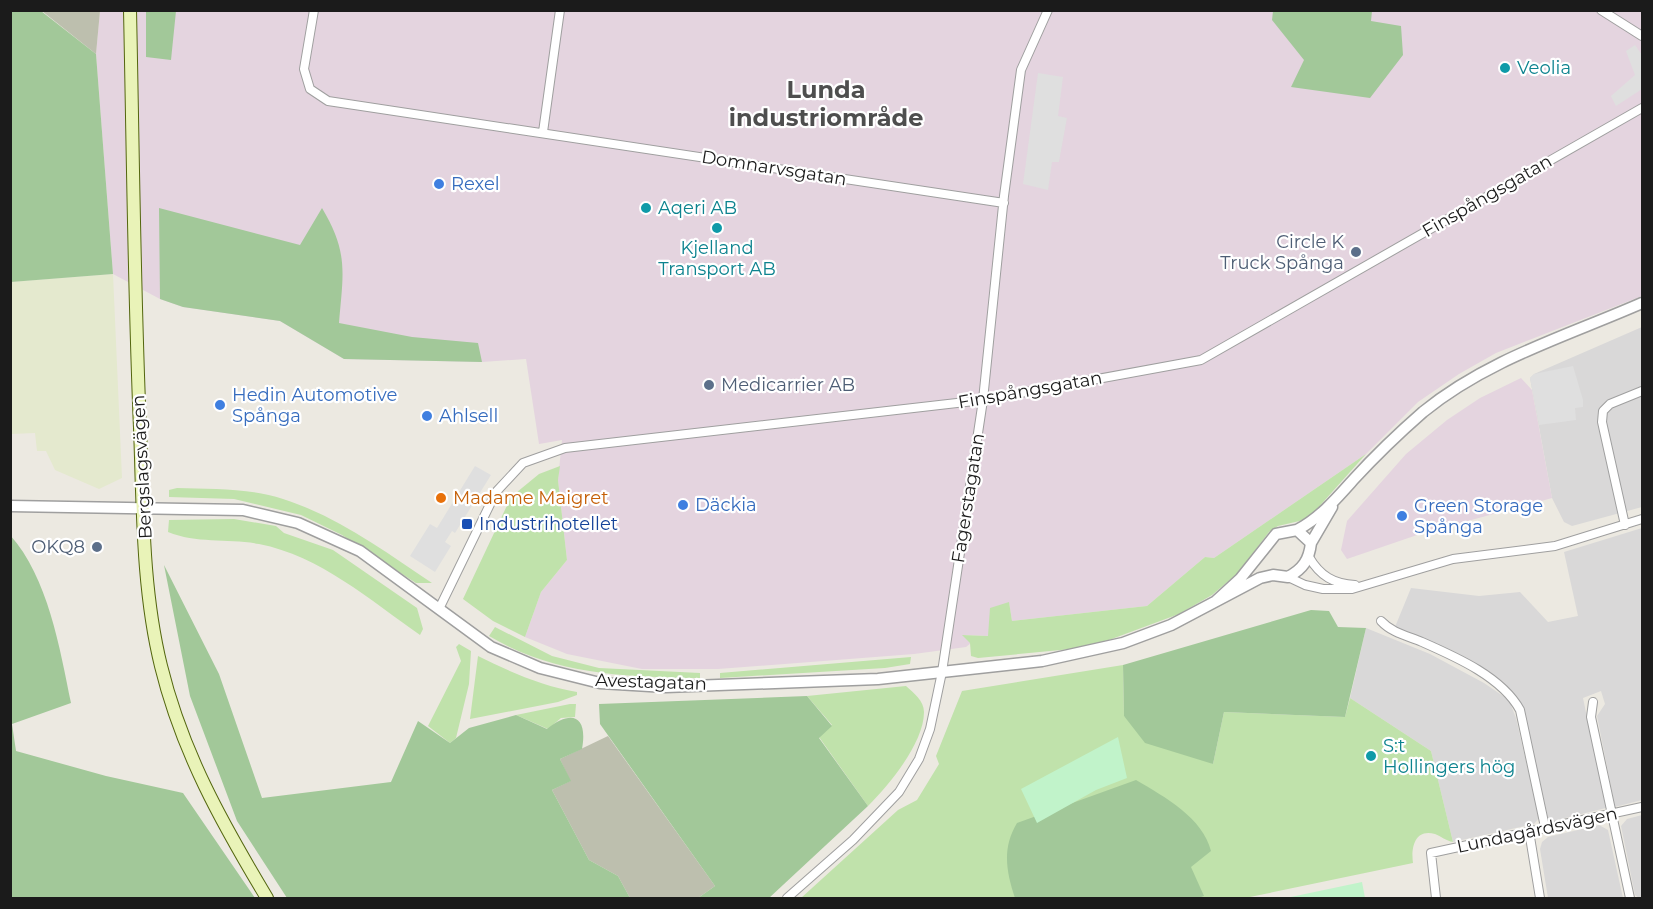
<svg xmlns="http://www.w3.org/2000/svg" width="1653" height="909" font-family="Montserrat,sans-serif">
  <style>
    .residential { fill: #d9d8d8 }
    .industrial { fill: #e4d4df }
    .construction { fill: #bdbfae }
    .farmland { fill: #e4e9ce }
    .grass { fill: #c0e2ab }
    .forest { fill: #a2c899 }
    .park { fill: #c1f3ca }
    .parking { fill: #dfdfdf }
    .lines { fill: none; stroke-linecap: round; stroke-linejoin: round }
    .minor-casing { stroke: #9f9f9f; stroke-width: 10 }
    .tertiary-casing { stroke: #9f9f9f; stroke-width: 13 }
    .secondary-casing { stroke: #53660e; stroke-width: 14 }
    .minor { stroke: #fff; stroke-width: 8 }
    .tertiary { stroke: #fff; stroke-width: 10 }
    .secondary { stroke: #e9f3b8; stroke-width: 12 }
    .culture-dot { fill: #0f9aa8; stroke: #fff; stroke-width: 2 }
    .shop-dot { fill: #3f7fe0; stroke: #fff; stroke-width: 2 }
    .service-dot { fill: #5c6f8a; stroke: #fff; stroke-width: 2 }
    .food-dot { fill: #e8710a; stroke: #fff; stroke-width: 2 }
    .transit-dot { fill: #1a4fb4; stroke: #fff; stroke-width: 2 }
    .labels { text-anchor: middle; stroke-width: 4.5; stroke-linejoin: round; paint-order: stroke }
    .culture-label { font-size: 18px; fill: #0d838f; stroke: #fff; text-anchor: start }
    .street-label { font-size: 18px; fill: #1b1b1b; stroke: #fff }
    .shop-label { font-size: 18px; fill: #366cbe; stroke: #fff; text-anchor: start }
    .service-label { font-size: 18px; fill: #4e5e75; stroke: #fff; text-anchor: end }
    .food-label { font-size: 18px; fill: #c56008; stroke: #fff; text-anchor: start }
    .transit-label { font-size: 18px; fill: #164399; stroke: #fff; text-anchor: start }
    .district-label { font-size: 24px; font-weight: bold; fill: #4e4e4e; stroke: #fff }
  </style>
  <rect width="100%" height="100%" fill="#ece9e1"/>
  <path class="residential" d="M 1642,327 L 1642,507 L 1572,526 L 1564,522 L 1552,498 L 1530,378 L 1534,374 Z
    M 1642,528 L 1642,800 L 1615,807 L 1597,716 L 1605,704 L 1601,691 L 1583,698 L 1606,808 L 1549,822 L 1523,707 L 1503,682 L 1395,627 L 1411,588 L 1479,596 L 1520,592 L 1548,622 L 1578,616 L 1564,552 Z
    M 1366,628 L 1430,654 L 1484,683 L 1509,700 L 1516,718 L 1539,818 L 1534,824 L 1453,842 L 1431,751 L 1350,698 Z
    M 1642,815 L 1642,898 L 1639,898 L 1635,895 L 1621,826 L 1627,819 Z
    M 1599,825 L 1608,830 L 1623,898 L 1548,898 L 1540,849 L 1542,842 L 1548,837 Z"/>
  <path class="industrial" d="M 100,11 L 1642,11 L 1642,296 L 1496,353 L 1459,374 L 1418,402 L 1366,454 L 1214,558 L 1205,557 L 1147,606 L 1012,621 L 1009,603 L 989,636 L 963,635 L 971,643 L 966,647 L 914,654 L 718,669 L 642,669 L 567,654 L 525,637 L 541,592 L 567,560 L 558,480 L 562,440 L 539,444 L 526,359 L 482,362 L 344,359 L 280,321 L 183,307 L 160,299 L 113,274 L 96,54 Z
    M 1521,378 L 1532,390 L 1552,498 L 1420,534 L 1347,559 L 1341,550 L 1347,521 L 1406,454 L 1447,420 L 1480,398 Z"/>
  <path class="construction" d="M 42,11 L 100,11 L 96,54 Z
    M 608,736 L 715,886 L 698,898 L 630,898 L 618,876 L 589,860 L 552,790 L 570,781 L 560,759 Z"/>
  <path class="farmland" d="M 113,274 L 122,478 L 99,489 L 55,470 L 46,451 L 37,451 L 35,433 L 11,434 L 10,282 Z"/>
  <path class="grass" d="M 1366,454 L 1308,519 L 1278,526 L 1269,532 L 1238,573 L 1212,595 L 1179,614 L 1109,640 L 1071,649 L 978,658 L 971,656 L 970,643 L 962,635 L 988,636 L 990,608 L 1009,602 L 1012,621 L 1147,606 L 1205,557 L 1214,558 Z
    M 560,466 L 558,480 L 567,560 L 541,592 L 525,637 L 493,621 L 463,599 L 511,497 L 539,474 Z
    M 177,488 C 212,489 249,488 283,499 C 339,517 384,551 432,583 L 416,583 L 342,535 L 301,515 L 234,499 L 169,497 L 169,490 Z
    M 234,519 L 276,526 L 284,533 L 333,550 L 417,608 L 423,629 L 420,635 C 370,600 320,556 259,544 C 228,538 197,544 168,532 L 169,520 Z
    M 495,627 L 552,656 L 599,668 L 700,673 L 700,678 C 626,677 555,675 489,636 Z
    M 459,644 L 471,651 L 469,684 L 456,738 L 450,743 L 428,726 L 461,661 L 456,647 Z
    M 478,656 C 510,672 542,686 577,692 L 577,695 L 558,702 L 470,719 Z
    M 911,657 L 910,664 L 885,668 L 720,678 L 720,673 Z
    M 1123,665 L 1124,716 L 1213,764 L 1224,712 L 1345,717 L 1350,698 L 1431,751 L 1453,842 C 1446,841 1441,836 1435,834 C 1414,828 1411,849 1413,863 L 1245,898 L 801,898 L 898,810 L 917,800 L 939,764 L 936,756 L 962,691 Z
    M 906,686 C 914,693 924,701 924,712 C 924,743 889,785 868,806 L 819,737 L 832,725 L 807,696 Z
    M 570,704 L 576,704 L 575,717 L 561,718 L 548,729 L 516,715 Z"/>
  <path class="forest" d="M 11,10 L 41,11 L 96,54 L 113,274 L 11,282 Z
    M 146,11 L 176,11 L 171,60 L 146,57 Z
    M 1273,11 L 1372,11 L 1371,21 L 1401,26 L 1403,55 L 1370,98 L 1291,87 L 1304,60 L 1272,20 Z
    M 159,208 L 300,245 L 322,208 C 349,253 343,274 339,323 L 412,337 L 478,343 L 482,362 L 344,359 L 280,321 L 183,307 L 160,299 Z
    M 10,535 C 48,577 60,649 71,703 L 12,724 L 16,751 L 106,776 L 183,793 L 255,898 L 11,898 Z
    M 164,565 L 219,674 L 262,798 L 391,782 L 418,721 L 450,743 L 469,728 L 516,715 L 547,729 C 572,709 588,716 582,749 L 560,759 L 571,781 L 552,790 L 589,860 L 618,876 L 630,898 L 287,898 L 237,821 L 190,696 Z
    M 1311,610 L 1329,611 L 1338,627 L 1366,628 L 1345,717 L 1224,712 L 1213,764 L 1145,743 L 1124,716 L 1123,665 Z
    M 807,696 L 832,726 L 819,738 L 868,806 L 769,898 L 698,898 L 715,886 L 600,724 L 599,704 Z
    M 1136,780 C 1165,797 1203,818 1211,851 L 1191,867 L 1204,896 L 1198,898 L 1015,898 C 1006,871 1002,848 1017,823 Z"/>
  <path class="park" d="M 1118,737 L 1127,778 L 1096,790 L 1037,823 L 1021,789 Z
    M 1362,882 L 1365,898 L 1286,898 Z"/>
  <path class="parking" d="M 1635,45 L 1642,55 L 1642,89 L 1616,106 L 1611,96 L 1635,75 L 1626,51 Z
    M 1038,73 L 1063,77 L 1058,116 L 1067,118 L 1059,162 L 1052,162 L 1048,190 L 1023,184 Z
    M 1573,366 L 1583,400 L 1583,407 L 1575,408 L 1576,420 L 1539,425 L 1530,378 L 1534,374 Z
    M 475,466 L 491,475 L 455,533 L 452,531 L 445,542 L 451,546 L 435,572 L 410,556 L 430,524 L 437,528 Z"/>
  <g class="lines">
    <defs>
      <path id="minor" d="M 314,10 L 304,69 L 310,89 L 328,101 L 1004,203
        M 1601,10 L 1642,36
        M 543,132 L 560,10
        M 1625,525 L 1602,422 L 1603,411 L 1610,404 L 1642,391
        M 1309,557 C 1320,576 1334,584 1355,585
        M 1288,577 L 1305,585 L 1323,589 L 1352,589 L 1453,559 L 1555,546 L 1642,519
        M 439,609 L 496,492 L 523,463 L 565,448 L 983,400 L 1201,360 L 1642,108
        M 1381,621 C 1392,633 1408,636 1422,642 C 1456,657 1502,677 1520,710 L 1545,827
        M 1593,702 L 1591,717 L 1630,898
        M 1529,831 L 1540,898
        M 787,898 L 853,840 L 899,792 L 919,759 L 930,729 L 942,672 L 983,400 L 1004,196 L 1021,70 L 1048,10
        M 1436,898 L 1431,853 L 1642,807"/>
      <path id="tertiary" d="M 10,506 L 243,510 L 298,523 L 360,551 L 491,647 L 540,668 L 600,683 L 666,687 L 878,679 L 1042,661 L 1123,643 L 1171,625 L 1260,578 L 1273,575 L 1288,577 C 1303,569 1309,560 1311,543 L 1297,530 L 1276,534 L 1240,579 L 1216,601
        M 1297,530 C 1320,518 1337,498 1354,479 C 1376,455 1399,433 1423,412 C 1488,359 1567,336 1642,303
        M 1311,543 L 1332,507"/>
      <path id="secondary" d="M 130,10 C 133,150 134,289 140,428 C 143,506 142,589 161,666 C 182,752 222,823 267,898"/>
    </defs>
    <use href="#minor" class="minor-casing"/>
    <use href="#tertiary" class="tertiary-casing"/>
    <use href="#secondary" class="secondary-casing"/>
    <use href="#minor" class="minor"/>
    <use href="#tertiary" class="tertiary"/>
    <use href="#secondary" class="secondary"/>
  </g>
  <g class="culture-dot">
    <circle cx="1505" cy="68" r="6"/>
    <circle cx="646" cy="208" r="6"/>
    <circle cx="717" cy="228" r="6"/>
    <circle cx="1371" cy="756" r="6"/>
  </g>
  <g class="shop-dot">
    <circle cx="439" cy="184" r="6"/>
    <circle cx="220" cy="405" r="6"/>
    <circle cx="427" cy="416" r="6"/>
    <circle cx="683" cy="505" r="6"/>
    <circle cx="1402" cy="516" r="6"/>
  </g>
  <g class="service-dot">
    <circle cx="1356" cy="252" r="6"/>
    <circle cx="709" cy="385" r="6"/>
    <circle cx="97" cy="547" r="6"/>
  </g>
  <circle class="food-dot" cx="441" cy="498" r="6"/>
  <rect class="transit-dot" x="461" y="518" width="12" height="12" rx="3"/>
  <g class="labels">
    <g class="culture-label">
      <text x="1517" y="74">Veolia</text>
      <text x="658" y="214">Aqeri AB</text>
      <text x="717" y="254" text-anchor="middle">Kjelland<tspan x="717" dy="21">Transport AB</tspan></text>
      <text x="1383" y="752">S:t<tspan x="1383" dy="21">Hollingers hög</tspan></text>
    </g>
    <g class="street-label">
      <text transform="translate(774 168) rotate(9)" y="6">Domnarvsgatan</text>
      <text transform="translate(1487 196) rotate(-30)" y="6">Finspångsgatan</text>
      <text transform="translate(1030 390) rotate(-10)" y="6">Finspångsgatan</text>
      <text transform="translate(142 467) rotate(-93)" y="6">Bergslagsvägen</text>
      <text transform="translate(968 498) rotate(-81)" y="6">Fagerstagatan</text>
      <text transform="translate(651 682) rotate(2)" y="6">Avestagatan</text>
      <text transform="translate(1537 830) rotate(-12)" y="6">Lundagårdsvägen</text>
    </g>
    <g class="shop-label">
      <text x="451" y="190">Rexel</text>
      <text x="232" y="401">Hedin Automotive<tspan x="232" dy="21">Spånga</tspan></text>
      <text x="439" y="422">Ahlsell</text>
      <text x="695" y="511">Däckia</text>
      <text x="1414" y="512">Green Storage<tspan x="1414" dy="21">Spånga</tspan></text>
    </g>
    <g class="service-label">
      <text x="1344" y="248">Circle K<tspan x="1344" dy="21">Truck Spånga</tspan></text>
      <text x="721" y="391" text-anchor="start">Medicarrier AB</text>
      <text x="85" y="553">OKQ8</text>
    </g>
    <g class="food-label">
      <text x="453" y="504">Madame Maigret</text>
    </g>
    <g class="transit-label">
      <text x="479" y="530">Industrihotellet</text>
    </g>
    <g class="district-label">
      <text x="826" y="98">Lunda<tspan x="826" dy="28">industriområde</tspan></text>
    </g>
  </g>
  <rect width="1653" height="909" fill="none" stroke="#1b1b1b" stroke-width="24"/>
</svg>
